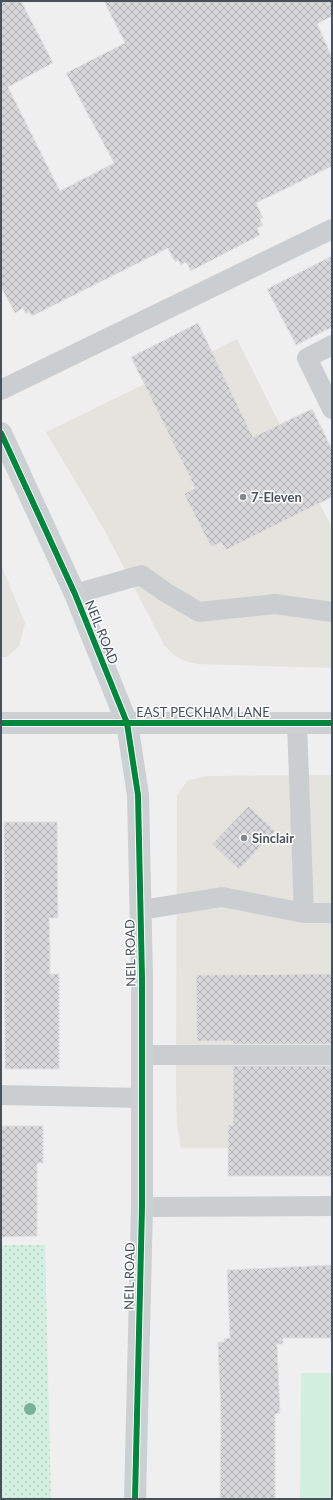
<svg xmlns="http://www.w3.org/2000/svg" width="333" height="1500" font-family="Lato,sans-serif">
  <style>
    .commercial { fill: #e5e3dd }
    .grass { fill: url(#grass-dots) }
    .park { fill: #d3efdf }
    .building { fill: url(#building-cross-hatch); stroke: #e1e1e2 }
    .lines { fill: none; stroke-linecap: round; stroke-linejoin: round }
    .lane { stroke: #cbced0; stroke-width: 20 }
    .secondary { stroke: #ccd0d3; stroke-width: 22 }
    .cycleway-casing { stroke: #fff; stroke-width: 8 }
    .cycleway { stroke: #00873e; stroke-width: 6 }
    .tree { fill: #78b197 }
    .poi-dot { fill: #82888f; stroke: #fff; stroke-width: 1.5 }
    .labels { text-anchor: middle; stroke-width: 3; stroke-linejoin: round; paint-order: stroke }
    .poi-label { font-size: 13px; font-weight: bold; fill: #46515c; stroke: #fff; text-anchor: start }
    .street-label { font-size: 13px; fill: #46515c; stroke: #fff }
  </style>
  <defs>
    <pattern id="grass-dots" width="8" height="8" patternUnits="userSpaceOnUse"><rect width="8" height="8" fill="#d3efdf"/><path d="M2 2h.1M6 6h.1" fill="none" stroke="#b6cfc2" stroke-width="1.8" stroke-linecap="round"/></pattern>
    <pattern id="building-cross-hatch" width="8" height="8" patternUnits="userSpaceOnUse"><rect width="8" height="8" fill="#d7d7d9"/><path d="M0 0l8 8M0 8l8-8" fill="none" stroke="#b0b1b3"/></pattern>
  </defs>
  <rect width="100%" height="100%" fill="#f0efef"/>
  <path class="commercial" d="M 237,339 L 332,528 L 332,668 L 198,664 L 185,661 L 174,655 L 164,645 L 105,531 L 46,432 Z
    M 1,564 L 25,623 L 19,646 L 7,657 L 1,657 Z
    M 332,775 L 332,1148 L 181,1148 L 177,1125 L 176,1084 L 177,795 L 187,781 L 206,776 Z"/>
  <path class="grass" d="M 1,1245 L 45,1245 L 51,1499 L 1,1499 Z"/>
  <path class="park" d="M 301,1373 L 332,1373 L 332,1499 L 300,1499 Z"/>
  <path class="building" d="M 1,1 L 21,1 L 53,63 L 8,87 L 60,191 L 114,163 L 66,73 L 125,43 L 104,1 L 332,1 L 332,16 L 317,24 L 332,57 L 332,166 L 256,203 L 263,218 L 260,219 L 263,225 L 257,228 L 260,235 L 191,271 L 186,262 L 181,265 L 178,260 L 175,262 L 168,248 L 32,316 L 29,312 L 26,314 L 23,308 L 15,313 L 1,287 Z
    M 332,256 L 332,327 L 296,345 L 267,289 Z
    M 198,323 L 253,437 L 312,409 L 332,449 L 332,497 L 226,550 L 221,542 L 211,547 L 184,494 L 195,488 L 131,357 Z
    M 249,806 L 275,831 L 239,870 L 212,844 Z
    M 4,822 L 57,822 L 58,918 L 49,918 L 50,946 L 50,974 L 59,974 L 59,1069 L 5,1069 Z
    M 311,974 L 332,974 L 332,1044 L 233,1044 L 233,1041 L 197,1041 L 196,975 Z
    M 233,1066 L 332,1066 L 332,1176 L 228,1176 L 228,1125 L 233,1125 Z
    M 1,1126 L 43,1126 L 43,1163 L 37,1163 L 37,1236 L 1,1237 Z
    M 332,1265 L 332,1338 L 283,1338 L 283,1344 L 277,1344 L 280,1413 L 275,1414 L 275,1499 L 220,1499 L 221,1418 L 218,1342 L 224,1342 L 224,1339 L 230,1338 L 227,1270 Z"/>
  <g class="lines">
    <path class="lane" d="M 332,345 L 307,358 L 332,409
      M 1,390 L 332,229
      M 75,594 L 141,575 L 165,592 L 199,612 L 275,604 L 332,612
      M 297,723 L 304,913
      M 141,910 L 222,897 L 304,913 L 332,913
      M 142,1055 L 332,1055
      M 1,1095 L 142,1098
      M 142,1207 L 332,1206"/>
    <path class="secondary" d="M 1,433 L 75,594 L 127,723 L 138,795 L 142,978 L 142,1207 L 135,1499
      M 1,723 L 332,723"/>
    <defs>
      <path id="cycleway" d="M 1,433 L 75,594 L 127,723 L 138,795 L 142,978 L 142,1207 L 135,1499
        M 1,723 L 332,723"/>
    </defs>
    <use href="#cycleway" class="cycleway-casing"/>
    <use href="#cycleway" class="cycleway"/>
  </g>
  <circle class="tree" cx="30" cy="1409" r="6"/>
  <g class="poi-dot">
    <circle cx="243" cy="497" r="4"/>
    <circle cx="244" cy="838" r="4"/>
  </g>
  <g class="labels">
    <g class="poi-label">
      <text x="251" y="502">7-Eleven</text>
      <text x="252" y="843">Sinclair</text>
    </g>
    <g class="street-label">
      <text transform="translate(102 632) rotate(68)" y="5">NEIL ROAD</text>
      <text x="203" y="717">EAST PECKHAM LANE</text>
      <text transform="translate(130 953) rotate(-91)" y="5">NEIL ROAD</text>
      <text transform="translate(129 1276) rotate(-89)" y="5">NEIL ROAD</text>
    </g>
  </g>
  <rect width="333" height="1500" fill="none" stroke="#46515c" stroke-width="4"/>
</svg>
